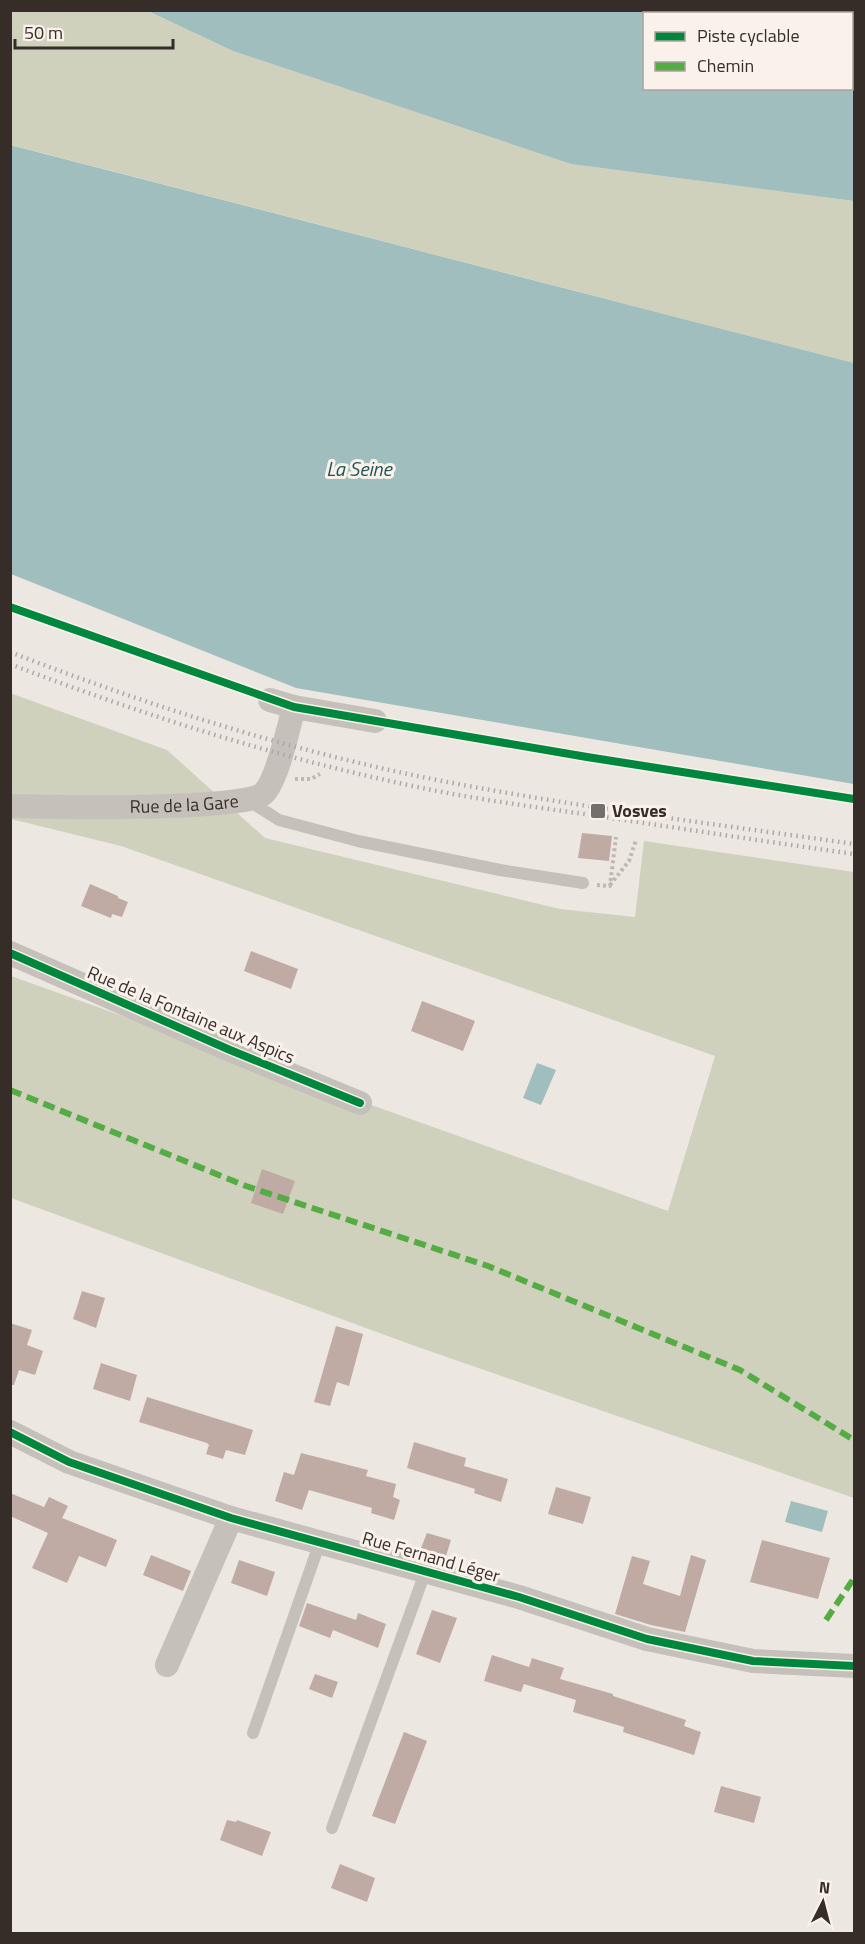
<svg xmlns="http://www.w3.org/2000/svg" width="865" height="1944" font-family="'Titillium Web',sans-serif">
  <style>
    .green { fill: #cfd1bd }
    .water { fill: #9fbebd }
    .building { fill: #bfaba4 }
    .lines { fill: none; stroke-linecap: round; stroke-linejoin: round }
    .path { stroke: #bfb8b3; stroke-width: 4; stroke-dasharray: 3 3; stroke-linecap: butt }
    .lane { stroke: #c6c0bb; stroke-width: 12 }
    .street { stroke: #c6c0bb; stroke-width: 24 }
    .rail { stroke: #ada8a5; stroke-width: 4.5; stroke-dasharray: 1.5 4.5; stroke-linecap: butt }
    .quiet { stroke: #55ab44; stroke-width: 6; stroke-dasharray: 12 6; stroke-linecap: butt }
    .cycleway-casing { stroke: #f9f1ea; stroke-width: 11 }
    .cycleway { stroke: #00873e; stroke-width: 8 }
    .poi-dot { fill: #766e6a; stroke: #f9f1ea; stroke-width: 2 }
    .labels { text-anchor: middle; stroke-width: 6; stroke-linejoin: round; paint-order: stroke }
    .street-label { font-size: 18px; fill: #362d29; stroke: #f9f1ea }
    .poi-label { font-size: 18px; font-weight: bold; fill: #362d29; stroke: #f9f1ea; text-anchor: start }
    .water-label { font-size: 20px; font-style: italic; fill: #215456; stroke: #f9f1ea }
  </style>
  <rect width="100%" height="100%" fill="#ede7e2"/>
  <path class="green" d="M 10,11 L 148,11 L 233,51 L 571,164 L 854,201 L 854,363 L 11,145 Z
    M 10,693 L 167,750 L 265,838 L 560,909 L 635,917 L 644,841 L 854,872 L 854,1498 L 415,1346 L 11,1198 L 11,976 L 668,1211 L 715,1056 L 121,846 L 11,819 Z"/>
  <path class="water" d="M 148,11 L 661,11 L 666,13 L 644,14 L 644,88 L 852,88 L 852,48 L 854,48 L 854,201 L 571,164 L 233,51 Z
    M 10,145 L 854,363 L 854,784 L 296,688 L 11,574 Z
    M 537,1063 L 556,1070 L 541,1105 L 523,1098 Z
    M 791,1501 L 828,1511 L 822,1532 L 785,1522 Z"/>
  <path class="building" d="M 582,833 L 612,836 L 609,861 L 578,858 Z
    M 90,884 L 118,896 L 118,898 L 128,902 L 122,917 L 112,914 L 111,918 L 81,906 Z
    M 251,951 L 298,969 L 291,989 L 244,971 Z
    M 422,1001 L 475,1021 L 463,1051 L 411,1031 Z
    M 262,1169 L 295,1181 L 283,1214 L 251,1203 Z
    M 82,1291 L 105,1298 L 96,1328 L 73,1319 Z
    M 10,1323 L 32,1330 L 27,1345 L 43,1351 L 35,1375 L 19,1370 L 14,1385 L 10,1385 Z
    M 336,1326 L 363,1334 L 349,1386 L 337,1382 L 330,1406 L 314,1402 Z
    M 101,1363 L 137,1375 L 130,1401 L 93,1389 Z
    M 147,1397 L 253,1430 L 245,1455 L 226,1450 L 223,1459 L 206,1454 L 209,1445 L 207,1443 L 139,1422 Z
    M 414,1442 L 466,1458 L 464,1466 L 508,1479 L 501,1502 L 474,1493 L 475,1489 L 407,1468 Z
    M 301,1453 L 368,1470 L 366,1476 L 396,1484 L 393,1497 L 400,1500 L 394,1520 L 371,1513 L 372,1508 L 309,1490 L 302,1510 L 275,1501 L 284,1472 L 294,1475 Z
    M 556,1487 L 591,1497 L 583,1524 L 548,1514 Z
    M 10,1493 L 44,1507 L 49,1497 L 68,1506 L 62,1518 L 117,1540 L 106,1567 L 79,1556 L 67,1583 L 32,1568 L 48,1533 L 10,1516 Z
    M 427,1533 L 451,1540 L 446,1556 L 421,1548 Z
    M 762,1540 L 830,1558 L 818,1599 L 750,1582 Z
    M 151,1555 L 191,1571 L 183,1591 L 143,1575 Z
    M 691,1555 L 706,1560 L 685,1632 L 651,1625 L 615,1614 L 632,1556 L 650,1561 L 643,1584 L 680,1596 Z
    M 239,1560 L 275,1572 L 267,1596 L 231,1583 Z
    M 307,1603 L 356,1620 L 358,1613 L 386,1624 L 378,1648 L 333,1630 L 330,1638 L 299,1626 Z
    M 432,1610 L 457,1618 L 440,1663 L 416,1654 Z
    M 492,1655 L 529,1667 L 532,1658 L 564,1668 L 560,1679 L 613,1694 L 613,1696 L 686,1720 L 684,1726 L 701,1732 L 694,1755 L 623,1732 L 624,1727 L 573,1712 L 576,1700 L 524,1684 L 521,1692 L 484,1681 Z
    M 315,1674 L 338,1682 L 332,1698 L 309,1689 Z
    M 404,1732 L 427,1741 L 395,1824 L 372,1816 Z
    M 721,1786 L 761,1797 L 754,1823 L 714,1812 Z
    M 227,1820 L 236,1822 L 237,1820 L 271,1832 L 262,1856 L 220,1840 Z
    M 340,1864 L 375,1878 L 367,1902 L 331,1888 Z"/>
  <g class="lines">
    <path class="path" d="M 295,779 L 311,779 L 320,774
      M 597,885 L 610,886 L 616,837
      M 610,885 L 629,861 L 636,840"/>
    <path class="lane" d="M 249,801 L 279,820 L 358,841 L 500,870 L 583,883
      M 253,1733 L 320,1542
      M 332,1828 L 426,1570"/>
    <g class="street">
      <path d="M 270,700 L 294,707 L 375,721"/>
      <path id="s1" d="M 10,806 C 45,807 249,811 264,793 C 278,778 288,729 294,707"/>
      <path d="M 10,953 L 230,1050 L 360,1103"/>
      <path d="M 10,1432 L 69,1462 L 231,1518 L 519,1597 L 647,1639 L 753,1661 L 854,1666"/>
      <path d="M 167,1665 L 231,1518"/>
    </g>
    <path class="rail" d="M 10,652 C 149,706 291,751 437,780 C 575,807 715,824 854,844
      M 10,664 C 148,717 288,761 432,790 C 487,801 543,808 598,816 C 684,829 769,842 854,854"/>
    <path class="quiet" d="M 10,1090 L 246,1186 L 488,1266 L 740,1370 L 854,1440
      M 826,1620 L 854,1578"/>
    <defs>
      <path id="cycleway" d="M 10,607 L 294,707 L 587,757 L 854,799
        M 10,953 L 230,1050 L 360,1103
        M 10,1432 L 69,1462 L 231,1518 L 519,1597 L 647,1639 L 753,1661 L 854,1666"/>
    </defs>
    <use href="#cycleway" class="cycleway-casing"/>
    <use href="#cycleway" class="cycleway"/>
  </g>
  <rect class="poi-dot" x="590" y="803" width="16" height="16" rx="3"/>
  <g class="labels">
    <g class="street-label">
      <text dy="6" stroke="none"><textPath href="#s1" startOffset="174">Rue de la Gare</textPath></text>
      <text transform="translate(191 1015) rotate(23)" y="6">Rue de la Fontaine aux Aspics</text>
      <text transform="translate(431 1557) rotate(16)" y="6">Rue Fernand Léger</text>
    </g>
    <g class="poi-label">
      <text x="612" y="817">Vosves</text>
    </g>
    <g class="water-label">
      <text x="359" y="476">La Seine</text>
    </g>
  </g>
  <rect width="865" height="1944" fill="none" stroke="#362d29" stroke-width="24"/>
  <rect x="643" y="12" width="210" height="78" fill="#f9f1ea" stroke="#aba39d" stroke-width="1.5"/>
  <rect x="655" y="32" width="30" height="9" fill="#00873e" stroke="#aba39d" stroke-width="1.5"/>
  <text x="697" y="42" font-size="18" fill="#362d29">Piste cyclable</text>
  <rect x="655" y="62" width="30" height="9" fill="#55ab44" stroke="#aba39d" stroke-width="1.5"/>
  <text x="697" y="72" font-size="18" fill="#362d29">Chemin</text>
  <g transform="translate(823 1902) rotate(6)" stroke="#f9f1ea" stroke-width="4.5" paint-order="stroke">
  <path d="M0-4.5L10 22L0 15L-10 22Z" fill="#362d29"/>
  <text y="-9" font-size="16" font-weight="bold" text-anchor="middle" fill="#362d29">N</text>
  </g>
  <path d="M15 39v9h158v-9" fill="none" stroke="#362d29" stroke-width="3"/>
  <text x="24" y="39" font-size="18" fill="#362d29" stroke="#f9f1ea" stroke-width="4.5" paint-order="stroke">50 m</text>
</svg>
